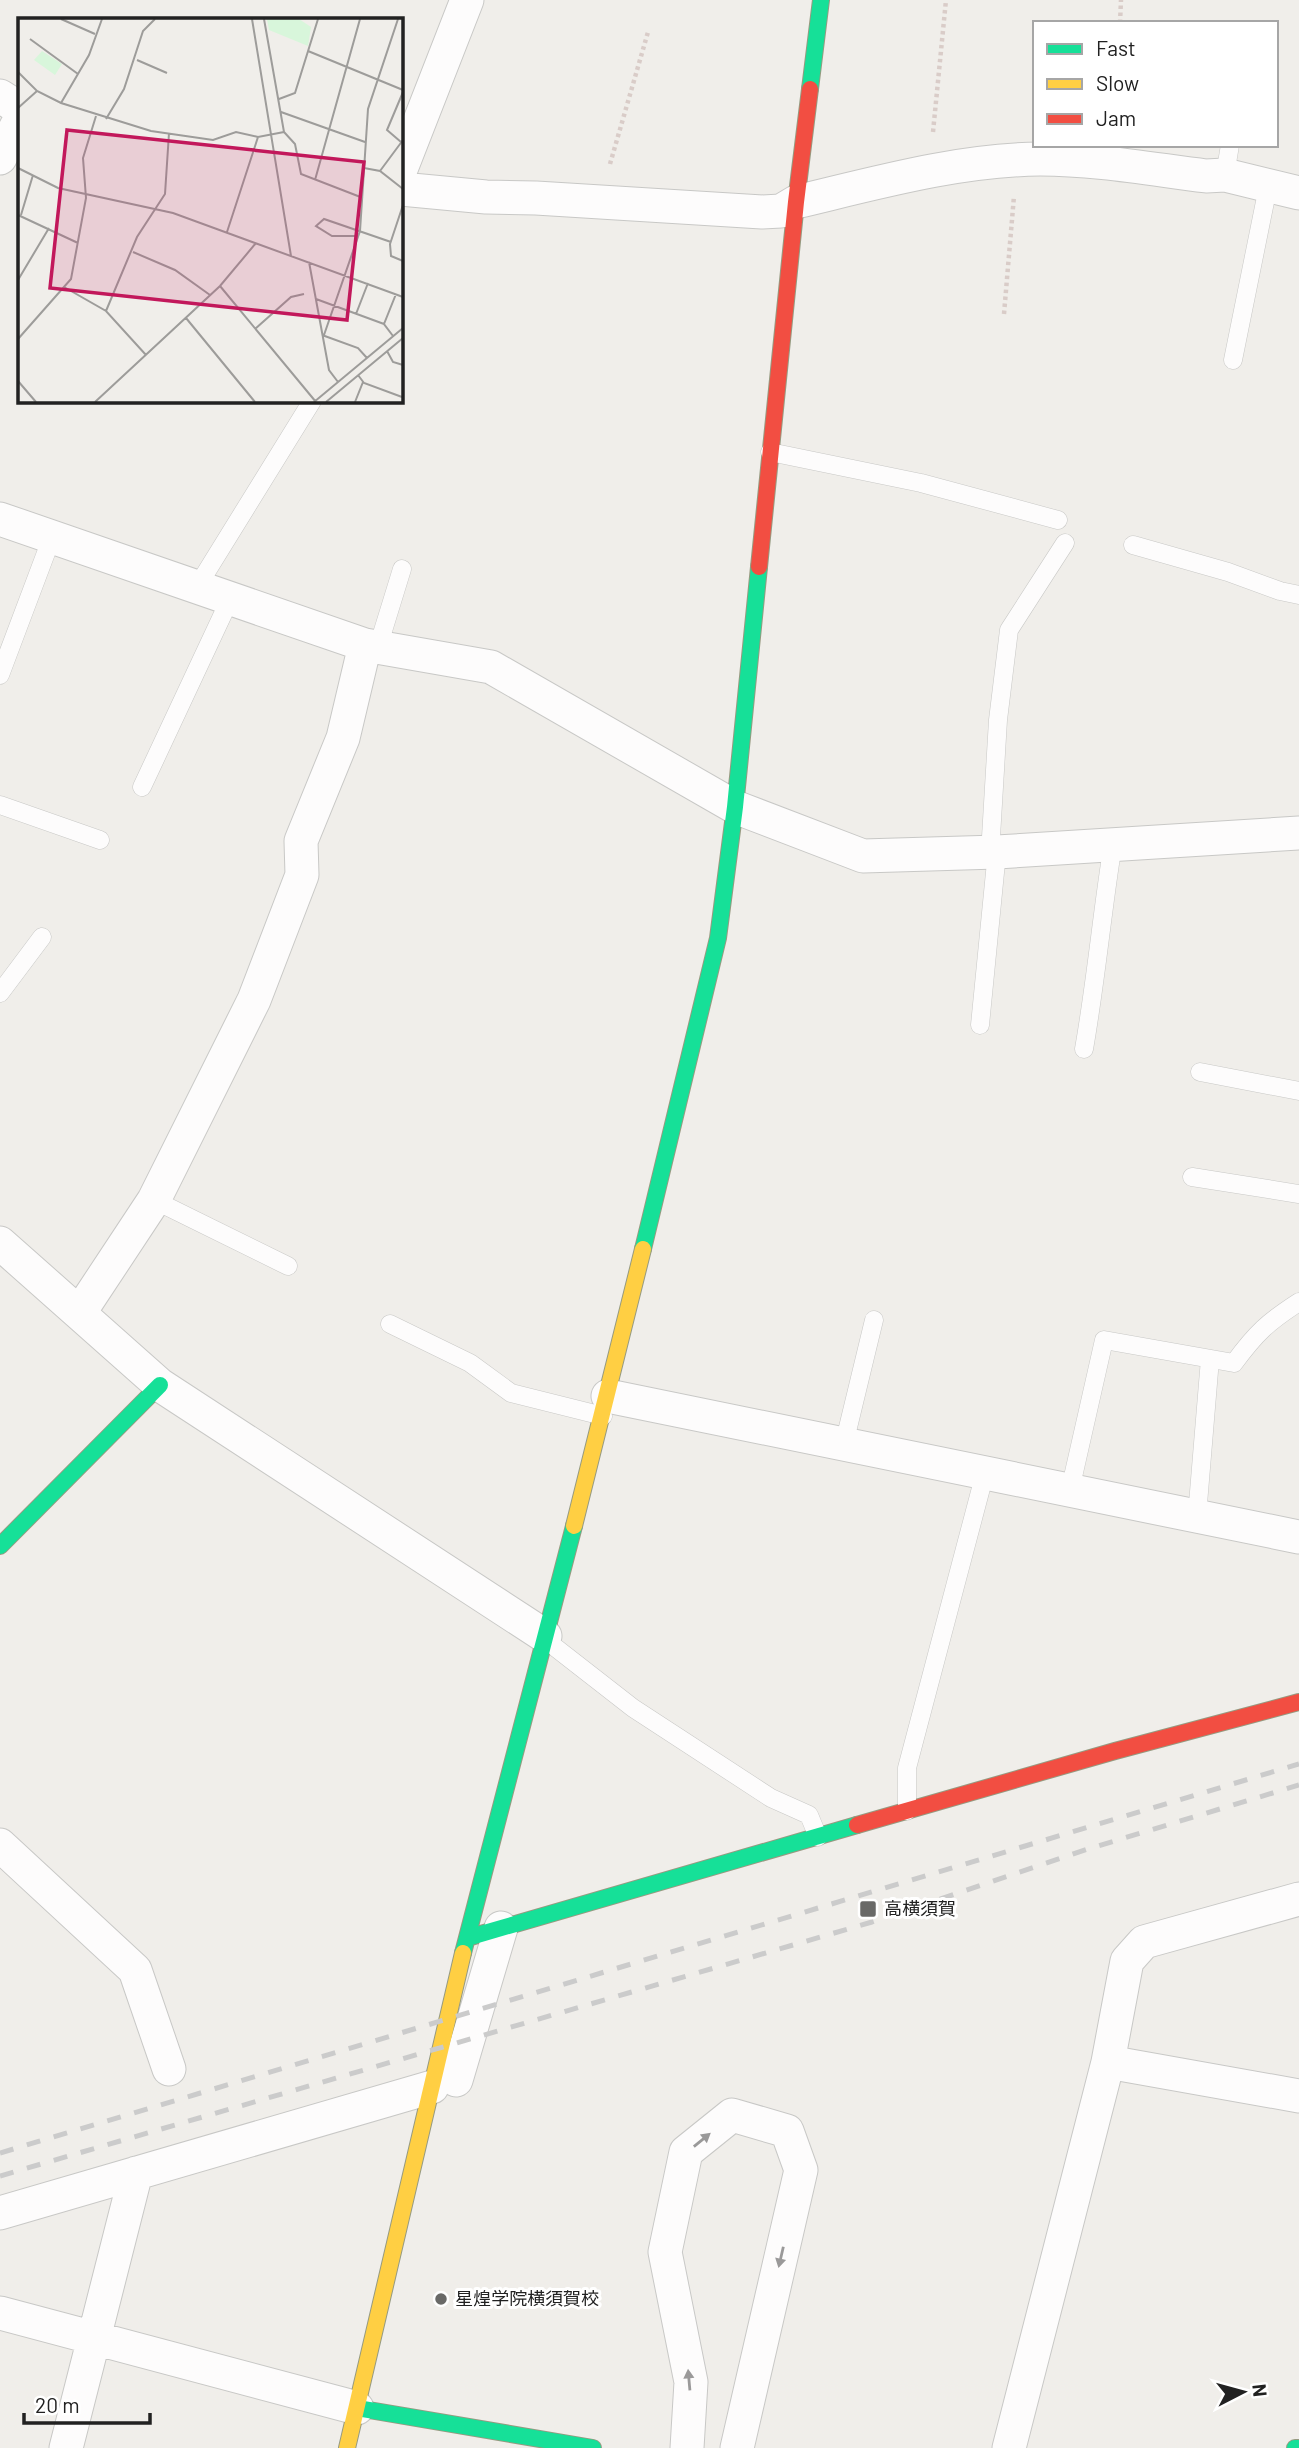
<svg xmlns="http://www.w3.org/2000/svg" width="1299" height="2448" font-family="Barlow,'Noto Sans JP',sans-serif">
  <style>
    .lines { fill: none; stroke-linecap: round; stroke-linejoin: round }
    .lane-casing { stroke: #c8c8c6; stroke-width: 19 }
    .street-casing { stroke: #c8c8c6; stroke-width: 35 }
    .fast-casing { stroke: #969a80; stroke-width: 18 }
    .slow-casing { stroke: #969a80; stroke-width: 18 }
    .jam-casing { stroke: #969a80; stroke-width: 18 }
    .path { stroke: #d9ccc8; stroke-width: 4.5; stroke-dasharray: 3.5 3.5; stroke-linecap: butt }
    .lane { stroke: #fdfcfc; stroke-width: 18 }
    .street { stroke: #fdfcfc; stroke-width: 33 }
    .fast { stroke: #16e098; stroke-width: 16 }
    .slow { stroke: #ffcf43; stroke-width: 16 }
    .jam { stroke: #f24e42; stroke-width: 16 }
    .rail { stroke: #cbcbcb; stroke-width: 5; stroke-dasharray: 14 14; stroke-linecap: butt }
    .oneway { fill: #9a9999 }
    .poi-dot { fill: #696967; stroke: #fff; stroke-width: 2.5 }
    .labels { text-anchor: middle; stroke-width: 6; stroke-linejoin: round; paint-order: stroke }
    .poi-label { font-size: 18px; fill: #212121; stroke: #fff; text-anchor: start }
    .inset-road { fill: none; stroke: #9d9c9a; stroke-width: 2 }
    .view { fill: #c2185b; fill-opacity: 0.15; stroke: #c2185b; stroke-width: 3.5 }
    .inset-edge { fill: none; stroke: #212121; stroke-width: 3.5 }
  </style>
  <rect width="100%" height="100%" fill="#f0eeea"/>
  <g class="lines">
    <defs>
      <path id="lane" d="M 1225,175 L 1230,145
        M 1233,360 L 1268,187
        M 770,452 L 921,483 L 1058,520
        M 1133,545 L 1228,572 L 1280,591 L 1299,595
        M 197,587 L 312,401
        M 378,647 L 402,569
        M 0,675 L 52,537
        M 142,787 L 230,599
        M 0,805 L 100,840
        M 0,993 L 42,937
        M 980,1025 L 997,852 L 991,837 L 998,720 L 1009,630 L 1065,543
        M 1084,1049 C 1096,981 1102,912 1113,844
        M 1200,1072 L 1299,1091
        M 1192,1177 L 1299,1194
        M 154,1200 L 288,1266
        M 390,1324 L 470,1363 L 511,1393 L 603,1416
        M 844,1444 L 874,1320
        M 1070,1490 L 1104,1340 L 1234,1363 C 1256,1333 1268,1322 1299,1302
        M 1197,1516 L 1210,1359
        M 556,1648 L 633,1708 L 771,1798 L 809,1815 L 818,1837
        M 907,1811 L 907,1768 L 985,1473"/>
      <path id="street" d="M 0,96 L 19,108
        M 0,158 L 19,121
        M 401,169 L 467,0
        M 401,189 L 486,197 L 536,198 L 762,212 L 781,211 L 796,202 C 876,183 957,160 1040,159 C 1095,159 1150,169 1206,176 L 1225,175 L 1299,193
        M 0,519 L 365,645 L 491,667 L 735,807 L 863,856 L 997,852 L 1299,833
        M 0,1243 L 160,1385 L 545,1636
        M 80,1312 L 154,1200 L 254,1000 L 302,875 L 301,841 L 343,738 L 365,645
        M 608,1396 L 1299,1537
        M 0,1845 L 135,1970 L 169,2069
        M 1108,2062 L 1299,2096
        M 456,2080 L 501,1928
        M 0,2213 L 432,2087
        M 0,2313 L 357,2408
        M 66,2448 L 136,2173
        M 687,2448 L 691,2382 L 665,2252 L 686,2152 L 732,2115 L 787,2131 L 801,2170 L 737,2448
        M 1009,2448 L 1108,2062 L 1127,1961 L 1144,1942 L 1299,1899"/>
      <path id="fast" d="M 810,89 L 821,0
        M 643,1249 L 718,938 L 735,807 L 759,567
        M 0,1546 L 160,1385
        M 467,1938 L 857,1825
        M 463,1953 L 574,1526
        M 357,2408 L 593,2448
        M 1295,2448 L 1299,2448"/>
      <path id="slow" d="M 574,1526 L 643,1249
        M 347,2448 L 463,1953"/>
      <path id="jam" d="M 759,567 L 796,202 L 810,89
        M 857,1825 L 1115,1751 L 1299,1702"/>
    </defs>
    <use href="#lane" class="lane-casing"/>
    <use href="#street" class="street-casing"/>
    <use href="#fast" class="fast-casing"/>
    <use href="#slow" class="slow-casing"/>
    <use href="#jam" class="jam-casing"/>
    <path class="path" d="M 1120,23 L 1121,0
      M 933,132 L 946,0
      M 610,164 L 648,32
      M 1004,314 L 1014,196"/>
    <use href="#lane" class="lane"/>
    <use href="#street" class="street"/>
    <use href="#fast" class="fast"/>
    <use href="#slow" class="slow"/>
    <use href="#jam" class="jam"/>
    <path class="rail" d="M 0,2153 L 1299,1764
      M 0,2176 L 872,1922 L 1088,1849 L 1299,1785"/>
  </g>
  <defs><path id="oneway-solid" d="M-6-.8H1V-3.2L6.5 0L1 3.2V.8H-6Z" transform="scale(1.75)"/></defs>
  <g class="oneway">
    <use href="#oneway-solid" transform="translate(702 2140) rotate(-39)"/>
    <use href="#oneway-solid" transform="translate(781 2257) rotate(103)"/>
    <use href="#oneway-solid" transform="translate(689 2380) rotate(-95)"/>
  </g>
  <g class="poi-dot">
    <rect x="859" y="1900" width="18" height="18" rx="3.5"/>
    <circle cx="441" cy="2299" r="7"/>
  </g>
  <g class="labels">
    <g class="poi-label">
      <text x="884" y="1915">高横須賀</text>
      <text x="455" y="2305">星煌学院横須賀校</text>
    </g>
  </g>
  <g transform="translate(18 18)">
    <rect width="385" height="385" fill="#f0eeea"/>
    <path d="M 249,1 L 281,1 L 293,9 L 290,28 L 251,12 ZM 24,33 L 44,46 L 37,57 L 16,42 Z" fill="#d8f6db"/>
    <path class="inset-road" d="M 43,1 L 77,16M 234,1 L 273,238M 246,1 L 266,114 L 277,126 L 283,156 L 345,180M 12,21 L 60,56M 290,33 L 385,72M 119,42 L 149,55M 0,54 L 19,73 L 43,85 L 133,113 L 195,122 L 218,114 L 240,119 L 266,114M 261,81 L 277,75 L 300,1M 43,85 L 71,37 L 84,1M 0,90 L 19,73M 263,94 L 347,124M 88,101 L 106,71 L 125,13 L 137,1M 383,124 L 369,112 L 385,74M 0,150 L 40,170 L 155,195 L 385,279M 346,150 L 362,153 L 385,171M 362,153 L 385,122M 297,162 L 342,1M 385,187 L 372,226 L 373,238 L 385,243M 0,197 L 60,225M 3,197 L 15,157M 209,214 L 240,119M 340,218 L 314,218 L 298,208 L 306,201 L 373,224M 115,234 L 157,252 L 192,277M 291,244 L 311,352 L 320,364M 0,262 L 31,210M 202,268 L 298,384M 46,269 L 88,293 L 128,337M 298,281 L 366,306M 88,293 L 119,219 L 147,176 L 151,115M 338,296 L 350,265M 168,300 L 237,384M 237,311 L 273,279 L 286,276M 304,317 L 340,330 L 349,340M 306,317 L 342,213 L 350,91 L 380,1M 375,318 L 366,306 L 378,276M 0,321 L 53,261 L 68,180 L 65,140 L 78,98M 369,333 L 375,344 L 385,347M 340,357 L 346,365 L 384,379M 0,363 L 18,384M 77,384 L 202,268 L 238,225M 296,384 L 385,310M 308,384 L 385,320M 337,384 L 345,364"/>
    <path class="view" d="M 49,112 L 346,144 L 329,302 L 32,270 Z"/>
    <rect width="385" height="385" class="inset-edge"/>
  </g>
  <rect x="1033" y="21" width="245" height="126" fill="#ffffff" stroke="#a6a6a6" stroke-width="2"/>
  <rect x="1047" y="44" width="35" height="10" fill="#16e098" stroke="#a6a6a6" stroke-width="2"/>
  <text x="1096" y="56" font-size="21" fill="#212121">Fast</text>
  <rect x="1047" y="79" width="35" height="10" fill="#ffcf43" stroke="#a6a6a6" stroke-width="2"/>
  <text x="1096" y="91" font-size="21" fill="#212121">Slow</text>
  <rect x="1047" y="114" width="35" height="10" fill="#f24e42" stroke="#a6a6a6" stroke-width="2"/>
  <text x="1096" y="126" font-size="21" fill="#212121">Jam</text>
  <g transform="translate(1243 2392) rotate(84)" stroke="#ffffff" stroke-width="5" paint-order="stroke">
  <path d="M0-5L12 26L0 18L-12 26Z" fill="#212121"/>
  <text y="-10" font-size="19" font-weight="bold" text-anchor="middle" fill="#212121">N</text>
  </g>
  <path d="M24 2413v10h126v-10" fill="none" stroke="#212121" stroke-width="3.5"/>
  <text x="35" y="2413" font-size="21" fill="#212121" stroke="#ffffff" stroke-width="5" paint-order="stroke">20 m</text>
</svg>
